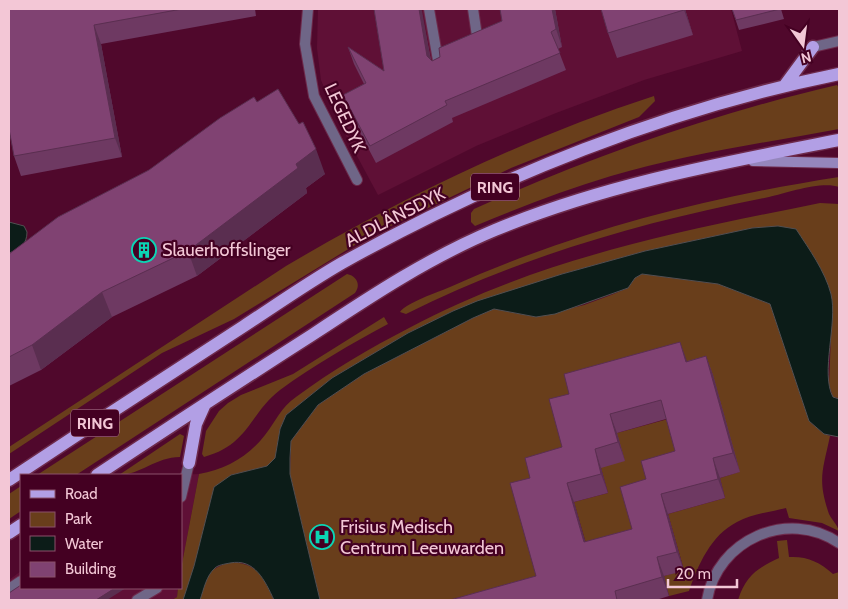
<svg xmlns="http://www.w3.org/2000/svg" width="848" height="609" font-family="Cabin,sans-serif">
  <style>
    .built { fill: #5f1036 }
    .green { fill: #693e1b }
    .water { fill: #0c1c18; stroke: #514f51 }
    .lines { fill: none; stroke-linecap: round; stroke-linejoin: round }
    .lane-casing { stroke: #6d2a4b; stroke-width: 12 }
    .street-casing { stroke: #6d2a4b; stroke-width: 12 }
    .secondary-casing { stroke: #6d2a4b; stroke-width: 12 }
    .primary-casing { stroke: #6d2a4b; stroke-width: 15 }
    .lane { stroke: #6f6687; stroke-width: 10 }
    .street { stroke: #6f6687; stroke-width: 10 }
    .secondary { stroke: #9586bc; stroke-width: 10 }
    .primary { stroke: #b29fe5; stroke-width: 12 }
    .wall { fill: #6e3962; fill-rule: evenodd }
    .shaded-wall { fill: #5a2e50 }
    .building { fill: #804272; stroke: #5a2e50; fill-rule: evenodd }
    .labels { text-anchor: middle; stroke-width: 4.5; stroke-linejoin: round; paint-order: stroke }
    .shield { fill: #402; stroke: #be8ba0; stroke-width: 1 }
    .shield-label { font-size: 16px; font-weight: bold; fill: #f3c7d6 }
    .street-label { font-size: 18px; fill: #f3c7d6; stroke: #402 }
    .poi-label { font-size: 18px; fill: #f3c7d6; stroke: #402; text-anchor: start }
  </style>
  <rect width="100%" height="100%" fill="#50082c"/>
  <path class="built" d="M 318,9 L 731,9 L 742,51 L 644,80 L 556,113 L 476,146 L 378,195 L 337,119 L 321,80 L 317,48 Z
    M 199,474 L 181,569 L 181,475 L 176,475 Z
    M 21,571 L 21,588 L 178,588 L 177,597 L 172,600 L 9,600 L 9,580 Z"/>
  <path class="green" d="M 837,85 L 839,88 L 839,129 C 763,143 686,154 611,176 C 565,190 520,207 475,226 L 471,222 L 471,213 L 474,209 C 591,157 712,114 837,85 Z
    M 654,96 L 655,101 L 639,117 L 511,168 L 368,237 L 234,319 L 162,353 L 9,454 L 9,447 L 286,266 C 403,197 525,138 654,96 Z
    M 839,177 L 839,187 C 821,181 787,193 769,197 C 642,222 522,256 406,314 L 400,312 C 406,303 438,292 450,287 C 575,231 704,198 839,177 Z
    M 820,203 L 839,204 L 838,398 L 833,397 L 829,385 L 832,310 L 831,293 L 778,226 L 752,228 L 645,251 L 562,274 L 453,311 L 408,333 L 332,378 L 286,415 L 280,429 L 275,459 L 267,466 L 231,475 L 194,566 L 186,596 L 183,600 L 172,600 L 177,597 L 178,588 L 181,588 L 181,569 L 199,474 C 226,469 248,457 265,435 C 276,421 281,407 296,397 C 331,371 370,348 409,328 C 540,258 677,232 820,203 Z
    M 347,274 C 357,276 361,285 355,293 L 76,475 L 37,475 Z
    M 642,274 L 718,284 L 770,304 L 809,421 L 824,434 L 830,436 C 823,470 817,479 829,514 C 832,520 837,524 839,531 L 822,523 L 789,518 L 786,508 C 771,512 751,514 737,522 C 711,535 698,565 689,591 L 669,596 L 664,576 L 684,570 L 668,514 L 725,498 L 720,478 L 739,472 L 693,381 L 569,466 L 543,595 L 525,600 L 320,600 L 290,474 L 291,441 L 318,405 L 364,374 L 473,318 L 494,309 L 536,317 L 584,305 L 611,295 L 628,288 L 635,278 Z
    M 384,317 L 388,324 C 351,344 314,365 280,390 C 249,414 249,445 204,457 L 202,454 L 206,431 L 219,411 L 228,403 L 241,395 L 293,374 Z
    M 668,419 L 682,470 L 639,548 L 591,561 L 574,502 L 608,493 L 601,468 L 617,433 Z
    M 180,434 L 184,436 L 180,457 C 156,457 140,475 119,475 Z
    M 21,486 L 21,511 L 9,519 L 9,494 Z
    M 787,540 L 789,557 C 807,556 820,562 833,574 L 839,572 L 839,600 L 738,600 C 746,576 756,569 779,558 L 777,541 Z
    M 231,562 C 259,564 263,577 274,600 L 200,600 C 207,577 206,569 231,562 Z"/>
  <path class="water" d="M 9,222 L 24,226 L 27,232 C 27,244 20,250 9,253 Z
    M 778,226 L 796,229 C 809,249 825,271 831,294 C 838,323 820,373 833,397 L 839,399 L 839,437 L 824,434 L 809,421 L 770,304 L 718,284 L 642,274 L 635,278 L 628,288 L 555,314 L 536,317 L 494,309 L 473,318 L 364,374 L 318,405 L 291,441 L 290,458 L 290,474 L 320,600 L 274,600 C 265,581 255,558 230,563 C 225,564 218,565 215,568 C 206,576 204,589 200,600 L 183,600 L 194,566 L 214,487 L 231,475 L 267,466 L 275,458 L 280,429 L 286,415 L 332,378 L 408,333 L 453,311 L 477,301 L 562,274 L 645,251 L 752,228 Z"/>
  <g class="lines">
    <defs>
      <path id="lane" d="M 429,9 L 440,72
        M 473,9 L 477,36
        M 181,497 L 189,463
        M 9,589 L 21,581
        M 137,600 L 157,588
        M 707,600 C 717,540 788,508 839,543"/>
      <path id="street" d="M 308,9 L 305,44 L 314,96 L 357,180
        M 813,47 L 839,41"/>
      <path id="secondary" d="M 753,161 L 839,163"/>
      <path id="primary" d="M 785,85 L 813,47
        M 189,463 L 196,424 L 205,404
        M 97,475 C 168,428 240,381 312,335 C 371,296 430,257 495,230 C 606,184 722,163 839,140
        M 9,480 C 87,428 165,377 244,326 C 276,305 309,282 342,263 C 496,177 667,109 839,74
        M 9,533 L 21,525"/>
    </defs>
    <use href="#lane" class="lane-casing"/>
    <use href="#street" class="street-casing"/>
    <use href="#secondary" class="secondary-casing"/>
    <use href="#primary" class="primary-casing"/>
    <use href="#lane" class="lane"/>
    <use href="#street" class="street"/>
    <use href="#secondary" class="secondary"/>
    <use href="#primary" class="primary"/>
  </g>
  <path class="wall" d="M 9,9 L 255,9 L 256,16 L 101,44 L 122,157 L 21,176 L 14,156 Z
    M 374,9 L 421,9 L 431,60 L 432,61 L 440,57 L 502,21 L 500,9 L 555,9 L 562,47 L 558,49 L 566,70 L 452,118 L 453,122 L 376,163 L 349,112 L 343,95 L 364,84 L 354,64 L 348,47 L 384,71 Z
    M 685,9 L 693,35 L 617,58 L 608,33 Z
    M 732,9 L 781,9 L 784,19 L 739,30 Z
    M 257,102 L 325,174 L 306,188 L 307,193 L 197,276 L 112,317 L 41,370 L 9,386 L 9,254 L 149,170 Z
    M 706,356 L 713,375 L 740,472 L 720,478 L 725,498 L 668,514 L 684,571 L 664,576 L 669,596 L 656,600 L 450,600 L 536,576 L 530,478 L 562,447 L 687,361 ZM 666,419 L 675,451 L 646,479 L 632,529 L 585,542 L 574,502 L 608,493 L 601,468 L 625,461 L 617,433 Z"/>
  <path class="shaded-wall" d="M 419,9 L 421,9 L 422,11 L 433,73 L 427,56 Z
    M 552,9 L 555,9 L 562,47 L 556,29 Z
    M 683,9 L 685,9 L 693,35 L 684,10 Z
    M 94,25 L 101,44 L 122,157 L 115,138 Z
    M 316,149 L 325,174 L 306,188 L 307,193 L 197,276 L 188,251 L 296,164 Z
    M 102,292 L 112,317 L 41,370 L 32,345 Z
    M 680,342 L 687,361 L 686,362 Z
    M 706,356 L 713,375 L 740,472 L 733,453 Z
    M 610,414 L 617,433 L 625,461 L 618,442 Z
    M 595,449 L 601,468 L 608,493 L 601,474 Z
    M 713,458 L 720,478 L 725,498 L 718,479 Z
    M 567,483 L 574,502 L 591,561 L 584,542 Z
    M 661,494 L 668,514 L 684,571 L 677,552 Z
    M 657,557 L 664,576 L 669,596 L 662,577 Z
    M 115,588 L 126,588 L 107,600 L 96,600 Z"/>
  <path class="building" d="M 9,9 L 182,9 L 94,25 L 115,138 L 14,156 L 9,129 Z
    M 374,9 L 419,9 L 427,56 L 432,61 L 440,57 L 439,48 L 502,21 L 500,9 L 552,9 L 556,29 L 551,32 L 560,53 L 445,101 L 447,105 L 370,146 L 343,95 L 366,83 L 348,47 L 384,71 Z
    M 601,9 L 683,9 L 684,10 L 608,33 Z
    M 732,9 L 780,9 L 736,20 Z
    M 278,89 L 299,124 L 303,122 L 316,149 L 296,164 L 298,168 L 188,251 L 102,292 L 32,345 L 9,357 L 9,254 L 58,217 L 149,170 L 220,118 L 254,97 L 257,102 Z
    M 680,342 L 686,362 L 706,356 L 733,453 L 713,458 L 718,479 L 661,494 L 677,552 L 657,557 L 662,577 L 615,591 L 617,600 L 450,600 L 536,576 L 510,483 L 530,478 L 525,458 L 562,447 L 549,399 L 569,394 L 564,374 ZM 661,400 L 675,451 L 641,461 L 646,479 L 620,487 L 632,529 L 584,542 L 567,483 L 601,474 L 595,449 L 618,442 L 610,414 Z
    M 21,585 L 21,588 L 115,588 L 96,600 L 9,600 L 9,593 Z"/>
  <defs>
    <symbol id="building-ring" viewBox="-11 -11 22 22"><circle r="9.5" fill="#402" stroke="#0bd5b5" stroke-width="1.5"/><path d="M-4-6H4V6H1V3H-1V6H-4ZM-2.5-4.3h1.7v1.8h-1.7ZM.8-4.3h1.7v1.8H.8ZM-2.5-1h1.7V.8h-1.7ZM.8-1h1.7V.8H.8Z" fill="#0bd5b5"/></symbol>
    <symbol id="hospital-ring" viewBox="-11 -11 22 22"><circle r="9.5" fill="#402" stroke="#0bd5b5" stroke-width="1.5"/><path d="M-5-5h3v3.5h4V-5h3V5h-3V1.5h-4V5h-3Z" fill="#0bd5b5"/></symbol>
  </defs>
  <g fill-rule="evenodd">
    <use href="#building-ring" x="130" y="236" width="28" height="28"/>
    <use href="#hospital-ring" x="308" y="523" width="28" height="28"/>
  </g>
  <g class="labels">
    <g class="shield">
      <rect x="471" y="173.5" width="48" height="27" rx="4"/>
      <rect x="71" y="409.5" width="48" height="27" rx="4"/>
    </g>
    <g class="shield-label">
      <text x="495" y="193">RING</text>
      <text x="95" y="429">RING</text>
    </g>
    <g class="street-label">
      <text transform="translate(345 118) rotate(65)" y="6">LEGEDYK</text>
      <text transform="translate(395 217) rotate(-27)" y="6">ALDLÂNSDYK</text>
    </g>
    <g class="poi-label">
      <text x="162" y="256">Slauerhoffslinger</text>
      <text x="340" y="533">Frisius Medisch<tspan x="340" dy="21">Centrum Leeuwarden</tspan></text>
    </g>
  </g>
  <rect width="848" height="609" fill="none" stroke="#f3c7d6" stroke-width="20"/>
  <rect x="20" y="474" width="162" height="115" fill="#440022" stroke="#8a506a"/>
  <rect x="30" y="490" width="25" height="8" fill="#b29fe5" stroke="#8a506a"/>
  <text x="65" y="499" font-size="15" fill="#f3c7d6">Road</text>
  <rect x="30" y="512" width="25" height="15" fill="#693e1b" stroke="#8a506a"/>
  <text x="65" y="524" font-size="15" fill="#f3c7d6">Park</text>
  <rect x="30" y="536" width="25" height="15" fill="#0c1c18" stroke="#8a506a"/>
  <text x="65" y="549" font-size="15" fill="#f3c7d6">Water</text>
  <rect x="30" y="562" width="25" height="15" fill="#804272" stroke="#8a506a"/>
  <text x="65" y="574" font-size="15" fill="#f3c7d6">Building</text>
  <g transform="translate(803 45) rotate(166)" stroke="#440022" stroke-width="4" paint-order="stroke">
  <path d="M0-4L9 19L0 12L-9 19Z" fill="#f3c7d6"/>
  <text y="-8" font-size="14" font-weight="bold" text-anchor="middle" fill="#f3c7d6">N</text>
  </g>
  <path d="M668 579v8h69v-8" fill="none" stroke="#f3c7d6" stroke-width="2.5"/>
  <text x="676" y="579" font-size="15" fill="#f3c7d6" stroke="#440022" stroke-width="4" paint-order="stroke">20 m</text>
</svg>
